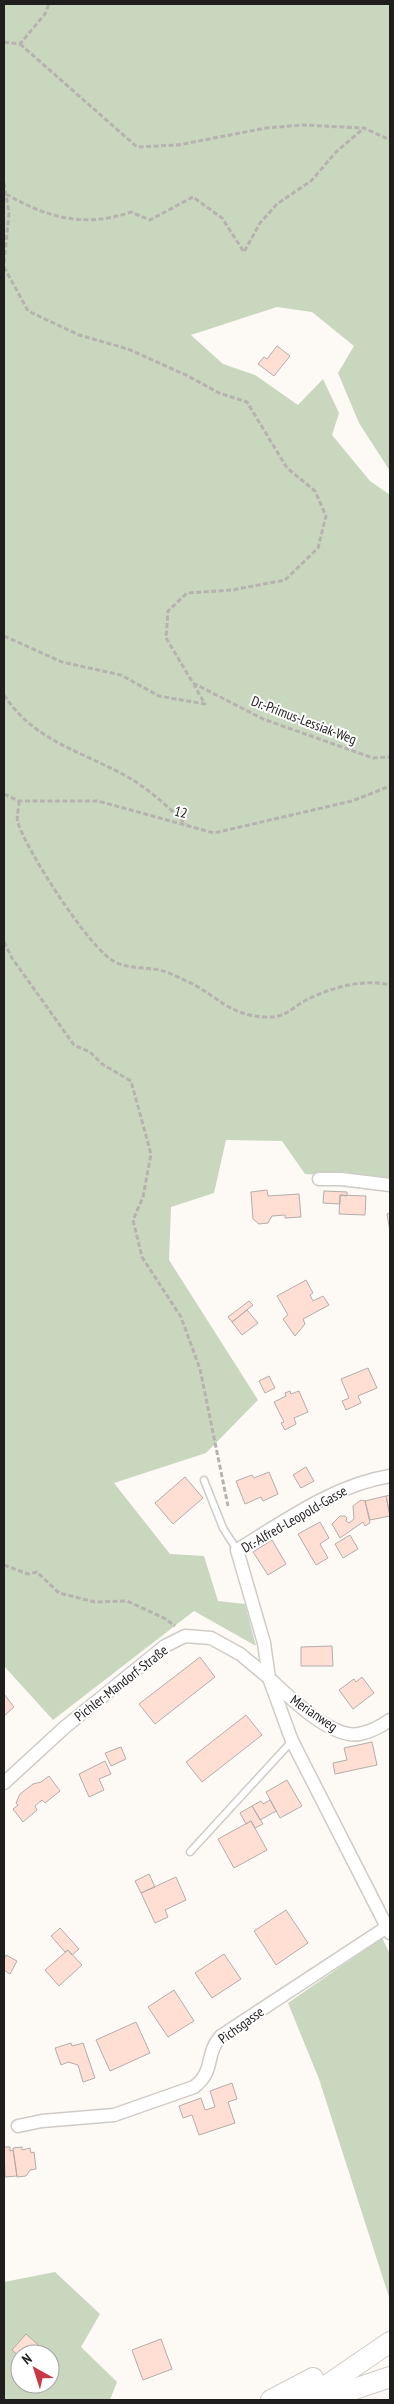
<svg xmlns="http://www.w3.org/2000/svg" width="394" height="2404" font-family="'PT Sans Narrow',sans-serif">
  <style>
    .green { fill: #c9d7be; fill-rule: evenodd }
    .building { fill: #ffded4; stroke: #b4adab }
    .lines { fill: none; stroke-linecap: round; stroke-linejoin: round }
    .lane-casing { stroke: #cfcbc7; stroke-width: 9 }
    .street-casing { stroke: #cfcbc7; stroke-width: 15 }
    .primary-casing { stroke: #cfcbc7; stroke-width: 22 }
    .path { stroke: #b6b2af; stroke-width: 3; stroke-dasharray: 5 2.5; stroke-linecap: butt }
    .lane { stroke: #fff; stroke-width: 6 }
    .street { stroke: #fff; stroke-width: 12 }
    .primary { stroke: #fff; stroke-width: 20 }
    .labels { text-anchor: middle; stroke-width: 4; stroke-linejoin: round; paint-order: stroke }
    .street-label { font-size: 14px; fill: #201e1d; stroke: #fff }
  </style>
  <rect width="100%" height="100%" fill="#fdf9f4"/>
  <path class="green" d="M 4,4 L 390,4 L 390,471 L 359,423 L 338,373 L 354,346 L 312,312 L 277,307 L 191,335 L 223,364 L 255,375 L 298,405 L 323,379 L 339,413 L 332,435 L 370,481 L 390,495 L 390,1179 L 305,1174 L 282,1141 L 226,1140 L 214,1193 L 171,1207 L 169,1260 L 258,1400 L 206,1453 L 114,1483 L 170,1554 L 204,1556 L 218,1601 L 245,1604 L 256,1646 L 194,1611 L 53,1720 L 4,1666 Z
    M 382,1938 L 390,1954 L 389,2297 L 319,2079 L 288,2003 Z
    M 55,2272 L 100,2314 L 81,2347 L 117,2382 L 110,2400 L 4,2400 L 4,2282 ZM 20,2354 L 50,2354 L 50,2384 L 20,2384 Z"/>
  <path class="building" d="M 277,346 L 290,356 L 274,376 L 258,364 L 264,357 L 267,359 Z
    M 267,1190 L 268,1196 L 299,1194 L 301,1217 L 285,1218 L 285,1215 L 272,1216 L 268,1223 L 259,1224 L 253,1219 L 251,1192 Z
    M 324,1191 L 347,1192 L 347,1196 L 340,1195 L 340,1204 L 323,1203 Z
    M 340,1195 L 366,1196 L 365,1215 L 339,1214 Z
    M 390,1213 L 390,1231 L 387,1214 Z
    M 306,1280 L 313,1293 L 310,1295 L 313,1301 L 323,1296 L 329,1305 L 303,1319 L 305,1324 L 295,1336 L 283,1319 L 288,1315 L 277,1296 Z
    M 249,1301 L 253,1305 L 232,1322 L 228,1317 Z
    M 247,1310 L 258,1323 L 242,1335 L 232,1322 Z
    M 368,1368 L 377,1388 L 358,1396 L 361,1403 L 346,1410 L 342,1401 L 349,1398 L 341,1379 Z
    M 269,1376 L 275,1388 L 265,1393 L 259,1381 Z
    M 290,1391 L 291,1394 L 299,1391 L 308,1412 L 294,1418 L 296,1424 L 285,1430 L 281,1423 L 284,1422 L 274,1402 L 286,1396 L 285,1393 Z
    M 306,1467 L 314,1481 L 301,1488 L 293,1475 Z
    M 269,1472 L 278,1494 L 263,1501 L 261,1497 L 245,1504 L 236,1481 L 252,1475 L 254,1478 Z
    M 185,1477 L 203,1498 L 173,1524 L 155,1503 Z
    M 390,1495 L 390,1516 L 386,1496 Z
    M 386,1496 L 390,1516 L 370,1520 L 365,1501 Z
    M 361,1500 L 365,1501 L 370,1523 L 365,1526 L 363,1522 L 340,1538 L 332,1524 L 340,1516 L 345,1516 L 347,1518 L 346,1521 L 349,1523 L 354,1519 L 353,1506 Z
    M 320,1522 L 329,1538 L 320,1544 L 328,1558 L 316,1565 L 298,1534 Z
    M 350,1535 L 358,1549 L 343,1558 L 335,1544 Z
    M 272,1540 L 286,1564 L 268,1575 L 253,1552 Z
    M 332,1646 L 333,1666 L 301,1666 L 301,1647 Z
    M 200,1657 L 215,1677 L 155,1724 L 139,1704 Z
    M 362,1677 L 374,1693 L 353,1709 L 339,1690 L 354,1679 L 356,1682 Z
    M 4,1694 L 14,1707 L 4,1716 Z
    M 246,1715 L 262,1735 L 202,1782 L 186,1762 Z
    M 372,1742 L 377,1765 L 335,1774 L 333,1763 L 347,1760 L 344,1748 Z
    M 121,1747 L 126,1759 L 111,1766 L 105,1753 Z
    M 105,1761 L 111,1774 L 99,1779 L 104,1790 L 89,1797 L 79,1774 Z
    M 49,1776 L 60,1791 L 45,1803 L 42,1800 L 35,1806 L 37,1810 L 23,1822 L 13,1809 L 18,1805 L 16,1803 L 20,1794 L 33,1784 L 41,1782 Z
    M 287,1780 L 302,1806 L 280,1818 L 266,1792 Z
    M 270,1800 L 276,1811 L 260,1820 L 252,1806 L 261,1801 L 263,1804 Z
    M 252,1806 L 263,1824 L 255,1828 L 251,1821 L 246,1824 L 240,1813 Z
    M 251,1821 L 267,1850 L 234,1868 L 218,1839 Z
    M 149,1874 L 155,1887 L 141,1893 L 135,1881 Z
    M 176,1877 L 186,1900 L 165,1910 L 168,1917 L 155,1923 L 141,1893 Z
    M 286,1910 L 308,1943 L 276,1965 L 254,1931 Z
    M 60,1928 L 79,1949 L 72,1955 L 68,1950 L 65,1952 L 51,1936 Z
    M 68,1950 L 82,1965 L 59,1986 L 45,1970 Z
    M 224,1954 L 241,1979 L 212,1998 L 195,1973 Z
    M 6,1955 L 17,1961 L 10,1974 L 4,1970 L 4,1959 Z
    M 174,1990 L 194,2021 L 168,2037 L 148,2007 Z
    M 136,2022 L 150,2053 L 110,2071 L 96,2040 Z
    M 71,2043 L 72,2046 L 83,2043 L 95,2078 L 83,2082 L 78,2065 L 68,2062 L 61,2065 L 55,2048 Z
    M 232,2083 L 237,2099 L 228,2102 L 235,2123 L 199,2135 L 192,2115 L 183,2118 L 179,2106 L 201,2098 L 205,2110 L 215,2107 L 210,2091 Z
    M 4,2147 L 10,2147 L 10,2151 L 13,2150 L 17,2176 L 5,2177 Z
    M 22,2147 L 22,2150 L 30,2148 L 31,2153 L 34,2152 L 36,2169 L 30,2170 L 26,2176 L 17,2177 L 13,2148 Z
    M 26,2334 L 44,2350 L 40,2354 L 20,2354 L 20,2357 L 12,2350 Z
    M 161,2339 L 172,2369 L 143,2380 L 132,2350 Z"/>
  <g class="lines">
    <defs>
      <path id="lane" d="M 204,1480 L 223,1528 L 237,1550
        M 190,1852 L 292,1741"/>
      <path id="street" d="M 319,1179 L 341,1179 L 390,1185
        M 390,1476 C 334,1485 285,1521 237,1550 L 264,1643 L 269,1678 C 288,1696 331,1739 359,1734 C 371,1732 380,1727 390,1720
        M 4,1783 L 65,1727 L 165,1646 L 185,1636 L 211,1638 L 240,1654 L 269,1678 L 292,1741 L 390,1933
        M 18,2126 L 42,2121 L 114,2115 L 194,2087 C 216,2070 204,2055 221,2036 L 387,1927"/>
      <path id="primary" d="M 271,2400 L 313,2378
        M 300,2400 L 320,2390 L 390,2342
        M 322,2400 L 390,2377"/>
    </defs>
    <use href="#lane" class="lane-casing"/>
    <use href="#street" class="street-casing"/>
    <use href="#primary" class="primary-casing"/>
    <path class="path" d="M 4,42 L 20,44 L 45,14 L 49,4
      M 20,44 L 137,147 L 178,145 L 266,128 L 302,125 L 364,128 L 390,140
      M 4,183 L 9,213 L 4,263
      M 6,194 C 48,218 84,228 131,212 L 150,220 L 193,197 L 222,218 L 244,252 L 260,223 L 277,204 L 311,181 L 336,152 L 364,128
      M 4,267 L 28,311 L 79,335 L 128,349 L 188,376 L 219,393 L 247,402 L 287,468 L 315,491 L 326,516 L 318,548 L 285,580 L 232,590 L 187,593 L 168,611 L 166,638 L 193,683 L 263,719 L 373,758 L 390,757
      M 4,636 L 62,662 L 121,675 L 159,696 L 205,704 L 194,685
      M 4,695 C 34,741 81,751 126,776 C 148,788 168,807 186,824
      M 4,794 L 19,801 L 98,801 L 214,833 L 352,801 L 390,786
      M 19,801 C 19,808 16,817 18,823 C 27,851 90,950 115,962 C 130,969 144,967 159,970 C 170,972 181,979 191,983 C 218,997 231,1016 265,1017 C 286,1018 290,1009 306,1000 C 330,988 364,978 390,985
      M 4,942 L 12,958 L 74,1045 L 90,1052 L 102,1064 L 131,1081 L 151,1154 L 143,1197 L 133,1220 L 142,1257 L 181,1317 L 200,1369 L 228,1506
      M 4,1565 L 28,1574 L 37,1572 L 59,1593 L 95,1602 L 127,1601 L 164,1618 L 175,1626"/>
    <use href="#lane" class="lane"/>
    <use href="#street" class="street"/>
    <use href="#primary" class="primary"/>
  </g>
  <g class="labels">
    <g class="street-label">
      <text transform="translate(304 720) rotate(21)" y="5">Dr.-Primus-Lessiak-Weg</text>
      <text transform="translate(181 812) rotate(15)" y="5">12</text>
      <text transform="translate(294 1519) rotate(-30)" y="5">Dr.-Alfred-Leopold-Gasse</text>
      <text transform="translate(121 1683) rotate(-38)" y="5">Pichler-Mandorf-Straße</text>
      <text transform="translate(314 1713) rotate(34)" y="5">Merianweg</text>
      <text transform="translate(241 2025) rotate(-36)" y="5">Pichsgasse</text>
    </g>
  </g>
  <rect width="394" height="2404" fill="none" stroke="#201e1d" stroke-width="10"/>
  <g transform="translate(35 2369) rotate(321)"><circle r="24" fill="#ffffff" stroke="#a6a5a5"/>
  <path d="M0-4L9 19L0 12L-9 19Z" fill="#c93945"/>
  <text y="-8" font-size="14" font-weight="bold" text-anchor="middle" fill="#201e1d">N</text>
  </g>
</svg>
